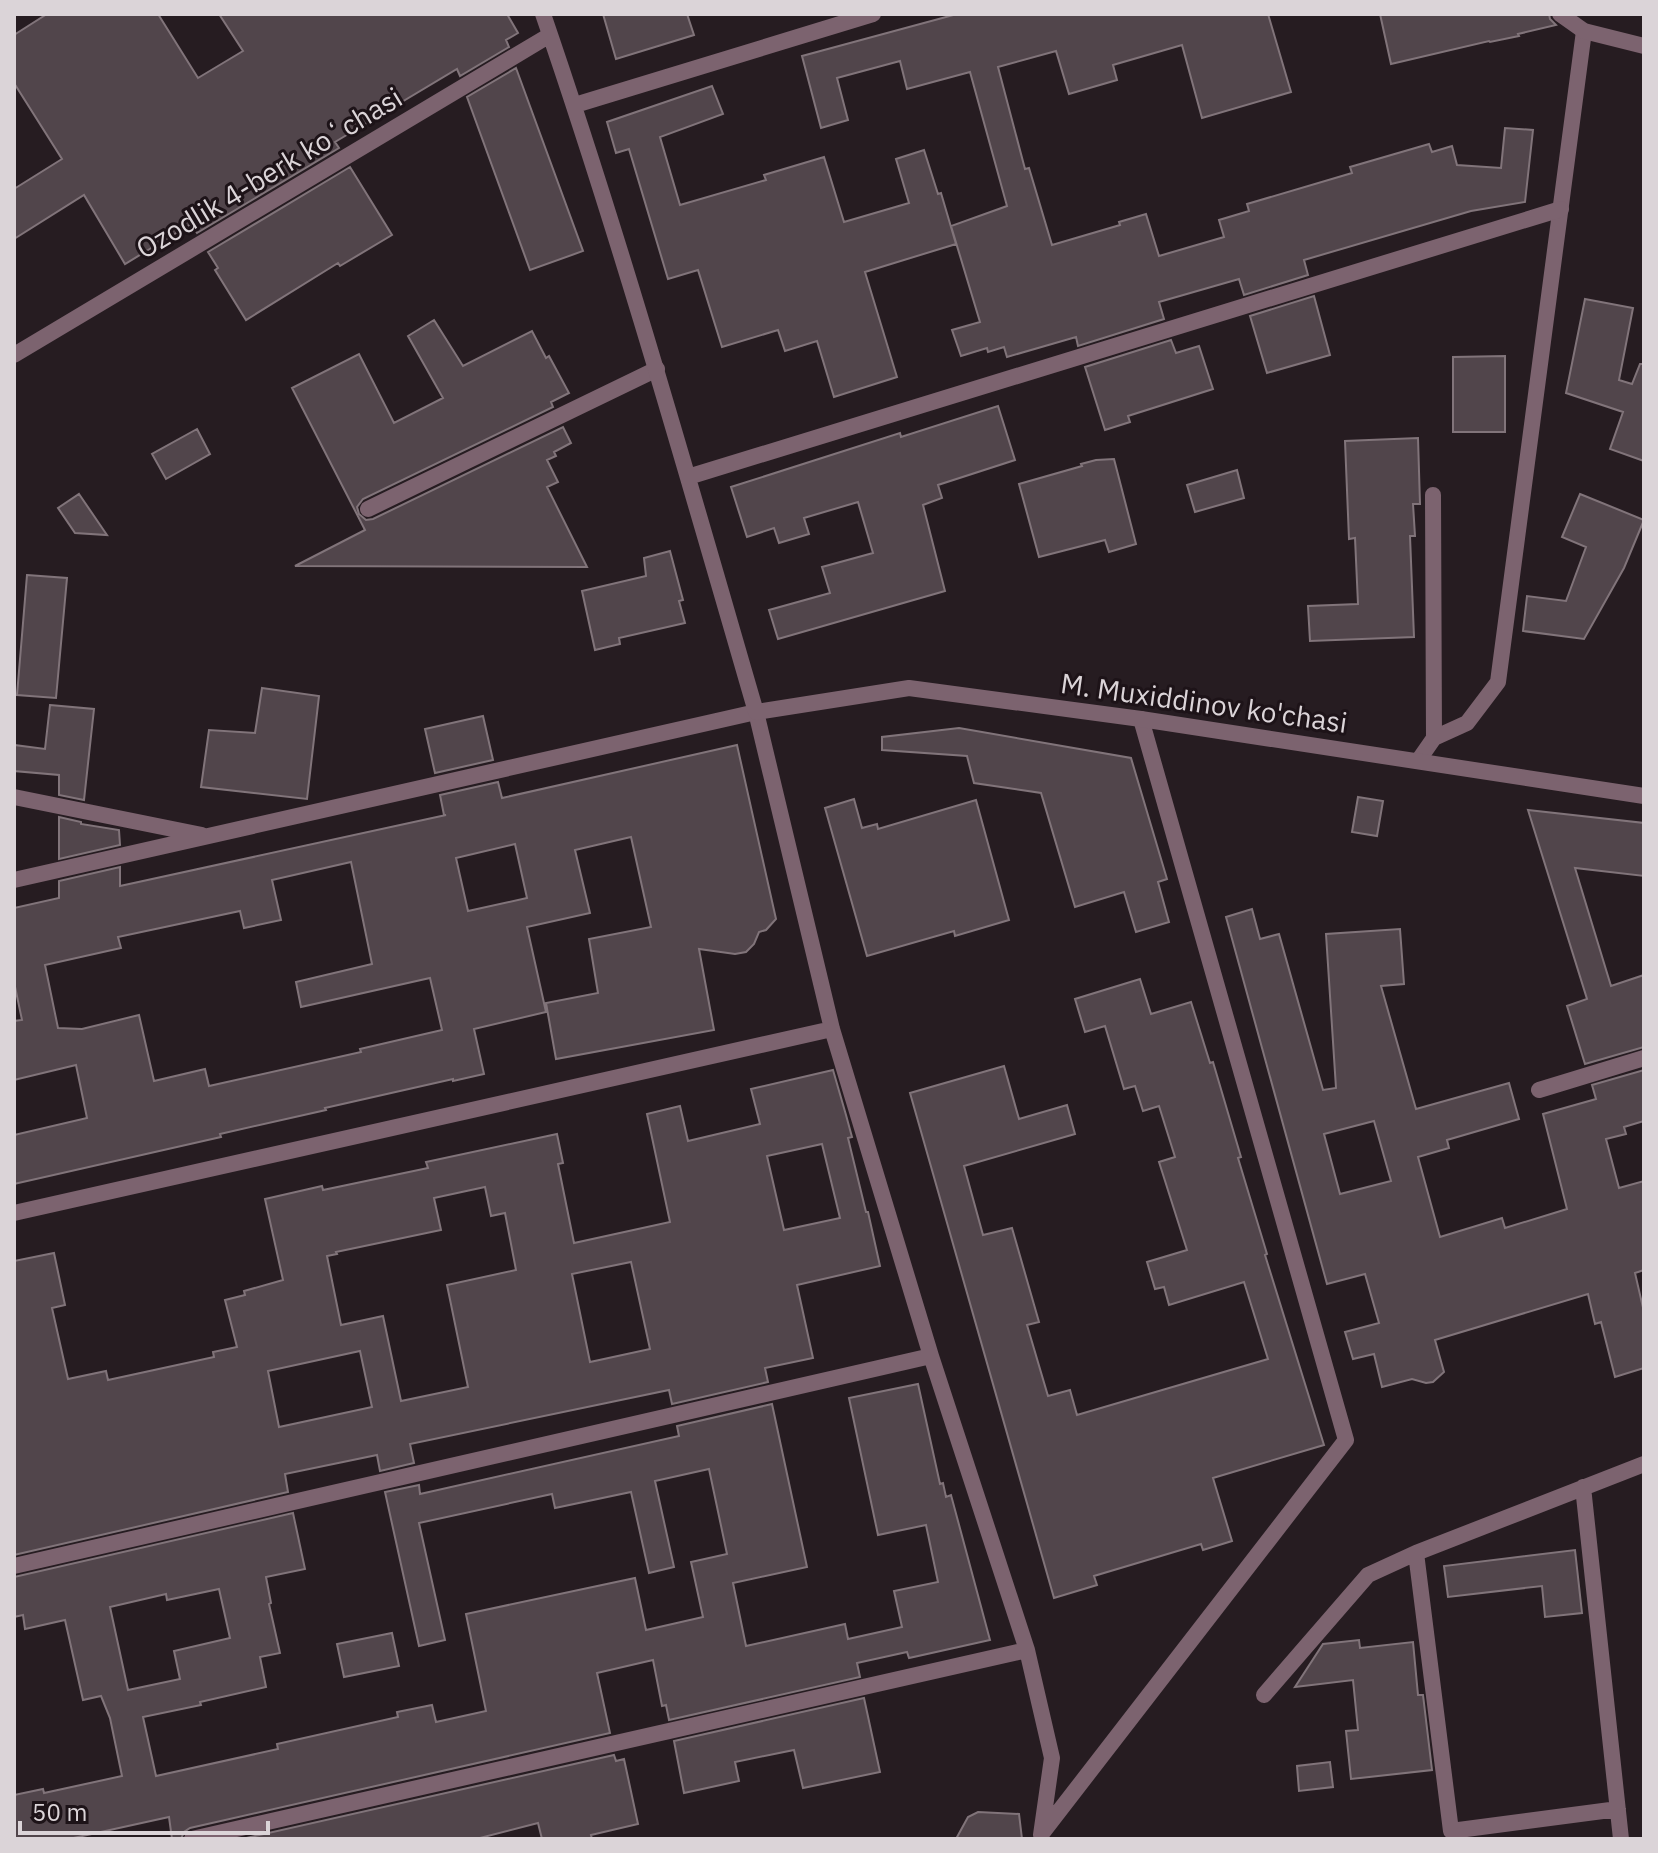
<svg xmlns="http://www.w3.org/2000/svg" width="1658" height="1853" font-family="'IBM Plex Sans',sans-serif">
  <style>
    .building { fill: #51454b; stroke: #81747a; stroke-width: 2; fill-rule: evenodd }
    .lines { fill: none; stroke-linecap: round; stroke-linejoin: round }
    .service { stroke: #7c636f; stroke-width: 16 }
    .minor { stroke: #7c636f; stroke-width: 16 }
    .labels { text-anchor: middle; stroke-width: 6; stroke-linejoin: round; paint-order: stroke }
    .street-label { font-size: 28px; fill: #dbd4d8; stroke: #1d1318 }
  </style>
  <rect width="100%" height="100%" fill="#261c21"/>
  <path class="building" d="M 47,14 L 158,14 L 198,78 L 243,51 L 219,14 L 507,14 L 518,33 L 506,40 L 509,47 L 460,76 L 457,69 L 335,142 L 339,148 L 197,233 L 191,224 L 125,264 L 84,195 L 14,239 L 14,189 L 62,159 L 14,83 L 14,35 Z
    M 603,14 L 687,14 L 694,35 L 616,59 Z
    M 957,14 L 1268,14 L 1291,92 L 1202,118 L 1182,45 L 1113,65 L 1117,80 L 1069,94 L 1056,51 L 998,67 L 1025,169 L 1029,168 L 1052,245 L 1120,225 L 1119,222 L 1146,214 L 1159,256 L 1224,237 L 1219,220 L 1249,211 L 1247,204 L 1352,173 L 1350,167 L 1429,144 L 1432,152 L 1452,146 L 1457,165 L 1501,168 L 1505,128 L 1533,130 L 1525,202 L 1471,211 L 1304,260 L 1308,275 L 1244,295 L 1239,279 L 1159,302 L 1164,319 L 1078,346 L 1076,337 L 1007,357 L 1004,347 L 988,352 L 987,348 L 961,356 L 952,330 L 980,322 L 951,226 L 1007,206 L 970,72 L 907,89 L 900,61 L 837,78 L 848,120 L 821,128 L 802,56 Z
    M 1380,14 L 1549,14 L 1550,19 L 1556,25 L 1518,34 L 1519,36 L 1490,42 L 1489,41 L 1391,64 Z
    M 516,68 L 583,251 L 530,270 L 467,97 Z
    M 712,86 L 723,114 L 660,137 L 680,205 L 766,180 L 764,175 L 824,157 L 844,222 L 909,203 L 896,159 L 924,150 L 938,194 L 941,193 L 956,244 L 865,272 L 897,377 L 834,397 L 817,341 L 785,351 L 778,330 L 722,347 L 698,270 L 668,279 L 629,149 L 616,153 L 607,122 Z
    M 350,167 L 392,235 L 340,266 L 338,263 L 246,320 L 215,270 L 218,268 L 208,252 Z
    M 1314,296 L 1330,355 L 1267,373 L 1250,316 Z
    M 1585,299 L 1633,308 L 1619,380 L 1632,384 L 1640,364 L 1644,364 L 1644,461 L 1610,449 L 1623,412 L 1566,393 Z
    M 434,320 L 463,366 L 532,331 L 546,358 L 549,356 L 569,393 L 551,402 L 553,407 L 363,499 L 357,507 L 359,514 L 366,520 L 373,519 L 563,427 L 571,443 L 554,452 L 556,456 L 547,460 L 558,482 L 547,487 L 587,567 L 295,566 L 365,530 L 292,388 L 359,354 L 394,423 L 443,398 L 408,336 Z
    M 1171,340 L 1176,353 L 1199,346 L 1213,389 L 1128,416 L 1130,422 L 1105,430 L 1085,367 Z
    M 1505,356 L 1505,432 L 1453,432 L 1453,357 Z
    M 998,406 L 1015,460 L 938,485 L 942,498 L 923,505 L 945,591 L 778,639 L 769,610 L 830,593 L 822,567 L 873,553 L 858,502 L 804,518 L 809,534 L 779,543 L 774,528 L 747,537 L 731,487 L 900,433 L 901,437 Z
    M 197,429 L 210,454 L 166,479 L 152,454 Z
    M 1418,438 L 1420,504 L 1413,504 L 1415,536 L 1410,536 L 1414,637 L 1310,641 L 1308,606 L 1358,604 L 1355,538 L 1349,539 L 1345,441 Z
    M 1114,459 L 1136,544 L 1109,552 L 1105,540 L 1039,557 L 1019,484 L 1082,466 L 1081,464 L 1096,460 Z
    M 1237,470 L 1244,498 L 1195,512 L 1187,485 Z
    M 79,494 L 107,535 L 75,533 L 58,508 Z
    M 1580,494 L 1644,520 L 1624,568 L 1584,639 L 1523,631 L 1527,596 L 1566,601 L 1586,547 L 1562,537 Z
    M 670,551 L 683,600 L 679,601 L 685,623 L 619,638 L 620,644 L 595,650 L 582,591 L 646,576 L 644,558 Z
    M 27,575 L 67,578 L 56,698 L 17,695 Z
    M 262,688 L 319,696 L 307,799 L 201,787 L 209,730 L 255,733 Z
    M 50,705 L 94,709 L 84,800 L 59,795 L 59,775 L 14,771 L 14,745 L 45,749 Z
    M 483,716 L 493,760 L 435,773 L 425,729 Z
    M 959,728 L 1131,758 L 1167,879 L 1158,882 L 1169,922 L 1136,932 L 1124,892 L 1075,907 L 1041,793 L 974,783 L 967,756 L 882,750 L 882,737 Z
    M 737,745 L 776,919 L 766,930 L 759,932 L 754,944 L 746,952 L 735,954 L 699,949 L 714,1030 L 556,1059 L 546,1003 L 598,993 L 589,939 L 651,927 L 631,837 L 575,850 L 590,913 L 527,927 L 546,1012 L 474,1029 L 484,1074 L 453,1081 L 453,1079 L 325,1108 L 326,1110 L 220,1134 L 221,1137 L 14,1184 L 14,1135 L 87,1118 L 76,1065 L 14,1080 L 14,1021 L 22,1020 L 14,982 L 14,908 L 59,898 L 59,881 L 120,867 L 120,886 L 446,815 L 444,815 L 440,795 L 498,782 L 502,798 ZM 515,844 L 527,898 L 468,911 L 456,858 ZM 351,862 L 372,964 L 296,982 L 301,1007 L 430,978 L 442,1030 L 360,1049 L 361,1052 L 209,1086 L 205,1069 L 154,1081 L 139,1015 L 82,1029 L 58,1028 L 45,965 L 121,948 L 118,937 L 240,911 L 244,928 L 281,920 L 272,880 Z
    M 1358,797 L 1383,801 L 1377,836 L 1352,832 Z
    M 854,799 L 862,828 L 877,824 L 878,829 L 976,800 L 1009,920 L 955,936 L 954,931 L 867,956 L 825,808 Z
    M 1528,810 L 1644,823 L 1644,876 L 1575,868 L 1611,986 L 1644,975 L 1644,1047 L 1585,1064 L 1567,1006 L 1587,999 Z
    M 59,817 L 81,822 L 81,824 L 119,830 L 120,845 L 59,859 Z
    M 1252,909 L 1260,939 L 1279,934 L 1323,1090 L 1336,1088 L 1326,934 L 1400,929 L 1404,984 L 1381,986 L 1416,1109 L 1509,1083 L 1519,1119 L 1447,1140 L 1449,1148 L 1418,1157 L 1440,1237 L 1502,1218 L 1505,1228 L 1567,1209 L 1543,1114 L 1596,1099 L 1592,1085 L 1644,1070 L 1644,1121 L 1624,1127 L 1626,1134 L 1606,1139 L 1619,1188 L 1644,1181 L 1644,1270 L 1635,1273 L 1644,1312 L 1644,1368 L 1615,1377 L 1601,1322 L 1595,1324 L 1588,1294 L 1435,1340 L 1444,1372 L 1433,1382 L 1426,1383 L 1412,1379 L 1382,1387 L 1374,1354 L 1353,1359 L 1345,1332 L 1379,1323 L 1365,1274 L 1327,1284 L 1226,917 ZM 1374,1121 L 1391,1181 L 1340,1194 L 1324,1134 Z
    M 1140,979 L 1151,1014 L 1191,1002 L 1210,1063 L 1213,1062 L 1241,1157 L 1238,1158 L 1267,1254 L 1265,1255 L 1324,1445 L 1213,1478 L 1232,1541 L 1203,1550 L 1201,1544 L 1094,1576 L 1097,1585 L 1054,1598 L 910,1093 L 1004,1066 L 1019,1119 L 1067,1105 L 1075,1134 L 964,1166 L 983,1235 L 1012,1228 L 1039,1322 L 1027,1325 L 1048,1396 L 1070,1390 L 1077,1415 L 1268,1359 L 1244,1282 L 1169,1305 L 1164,1287 L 1155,1289 L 1147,1262 L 1187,1250 L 1159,1162 L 1175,1157 L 1159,1106 L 1143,1111 L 1135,1086 L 1124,1089 L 1105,1026 L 1085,1032 L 1075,999 Z
    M 833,1070 L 846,1115 L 852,1137 L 848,1138 L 866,1212 L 868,1212 L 880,1266 L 797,1285 L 813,1358 L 765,1368 L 768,1382 L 672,1404 L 669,1390 L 410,1444 L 414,1463 L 380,1471 L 377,1455 L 285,1474 L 288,1492 L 14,1555 L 14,1261 L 54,1253 L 65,1305 L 52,1308 L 68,1379 L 106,1371 L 108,1380 L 214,1357 L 213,1352 L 237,1347 L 225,1300 L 245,1295 L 244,1291 L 283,1280 L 265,1199 L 322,1186 L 323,1190 L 428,1168 L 426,1162 L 557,1134 L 563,1163 L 558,1164 L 574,1243 L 670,1222 L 647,1114 L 680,1106 L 688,1141 L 760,1124 L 751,1089 ZM 822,1144 L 840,1218 L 784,1230 L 767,1156 ZM 485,1187 L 491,1216 L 505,1213 L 516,1270 L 447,1285 L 468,1387 L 401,1401 L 383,1316 L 341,1325 L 327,1256 L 337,1254 L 336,1252 L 441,1230 L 434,1198 ZM 631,1262 L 650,1349 L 590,1362 L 572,1274 ZM 360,1351 L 372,1407 L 279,1427 L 268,1371 Z
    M 918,1384 L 940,1484 L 943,1483 L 946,1497 L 951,1495 L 990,1640 L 909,1658 L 907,1652 L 857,1663 L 860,1677 L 669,1720 L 666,1705 L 662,1706 L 653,1660 L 597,1673 L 610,1733 L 190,1828 L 184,1832 L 181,1839 L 172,1839 L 169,1817 L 69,1839 L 14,1839 L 14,1795 L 43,1789 L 44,1793 L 122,1776 L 110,1718 L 101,1696 L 83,1700 L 65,1620 L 25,1629 L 23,1615 L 14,1617 L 14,1577 L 293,1513 L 305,1569 L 266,1577 L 271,1603 L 269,1604 L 280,1653 L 260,1657 L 266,1687 L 200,1702 L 201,1705 L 143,1717 L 156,1776 L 278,1749 L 277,1744 L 398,1717 L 397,1712 L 432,1705 L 436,1722 L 486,1711 L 466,1614 L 635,1578 L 646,1630 L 703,1617 L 691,1562 L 727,1554 L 709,1469 L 655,1481 L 674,1567 L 649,1573 L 631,1492 L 555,1508 L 552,1494 L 419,1523 L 445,1640 L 419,1646 L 385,1492 L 419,1485 L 420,1494 L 679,1436 L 677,1426 L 772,1404 L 807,1567 L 733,1583 L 746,1646 L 845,1624 L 848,1639 L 902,1627 L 894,1591 L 938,1582 L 926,1525 L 878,1535 L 849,1398 ZM 219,1589 L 230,1638 L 174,1651 L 180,1679 L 128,1690 L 110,1607 L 166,1594 L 167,1600 Z
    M 1575,1550 L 1582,1613 L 1545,1617 L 1542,1586 L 1448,1597 L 1444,1566 Z
    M 392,1633 L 399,1666 L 344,1677 L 337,1644 Z
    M 1359,1640 L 1360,1648 L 1413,1642 L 1418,1695 L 1423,1695 L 1432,1770 L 1351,1779 L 1346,1731 L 1358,1730 L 1353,1680 L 1295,1687 L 1323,1644 Z
    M 864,1698 L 880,1772 L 803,1788 L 794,1750 L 735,1762 L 739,1781 L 684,1793 L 674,1741 Z
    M 614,1755 L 616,1761 L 624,1759 L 638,1824 L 591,1835 L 592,1839 L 542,1839 L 538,1823 L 476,1839 L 242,1839 Z
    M 1330,1762 L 1333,1787 L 1299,1791 L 1297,1766 Z
    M 978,1812 L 1019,1814 L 1022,1839 L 956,1839 L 968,1817 Z"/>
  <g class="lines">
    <path class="service" d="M 1433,495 L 1434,738
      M 368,509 L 657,369
      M 1418,761 L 1434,738 L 1467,723 L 1498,682 L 1584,31
      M 14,797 L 202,835
      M 14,880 L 756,712 L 832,1029 L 931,1356 L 1027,1650 L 1052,1758 L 1041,1835
      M 1539,1090 L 1644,1058
      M 14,1213 L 832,1029
      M 1583,1487 L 1621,1839
      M 1416,1553 L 1451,1831 L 1618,1809
      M 14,1566 L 931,1356
      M 1264,1695 L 1368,1575 L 1416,1553 L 1644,1464
      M 1043,1832 L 1346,1440 L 1141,719
      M 192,1839 L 1027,1650"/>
    <path class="minor" d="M 543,14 C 622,244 688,478 756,712 L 909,688 L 1141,719 L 1644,796
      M 1560,14 L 1584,31 L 1644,46
      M 575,105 L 873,14
      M 14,355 L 550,35
      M 688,477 L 1561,209"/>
  </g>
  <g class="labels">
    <g class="street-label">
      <text transform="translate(269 173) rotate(-31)" y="10">Ozodlik 4-berk koʻchasi</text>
      <text transform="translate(1204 703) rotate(8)" y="10">M. Muxiddinov ko'chasi</text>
    </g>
  </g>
  <rect width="1658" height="1853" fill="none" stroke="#dbd4d8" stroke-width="32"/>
  <path d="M20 1821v12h248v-12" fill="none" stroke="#dbd4d8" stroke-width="4"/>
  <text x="32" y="1821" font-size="24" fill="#dbd4d8" stroke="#1d1318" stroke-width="6" paint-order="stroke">50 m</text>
</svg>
